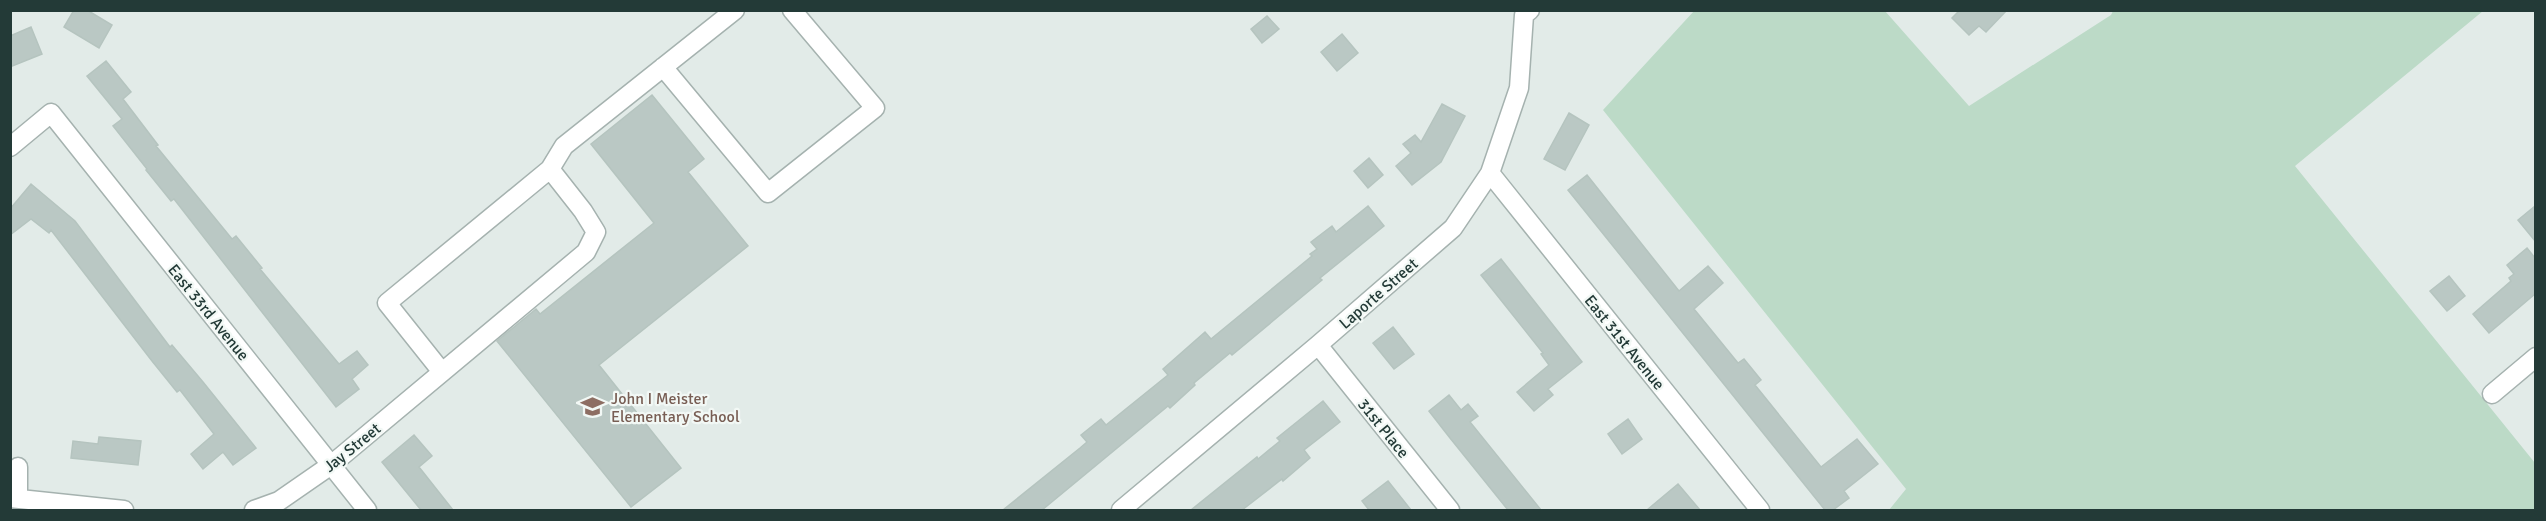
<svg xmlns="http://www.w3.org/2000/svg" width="2546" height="521" font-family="Signika,sans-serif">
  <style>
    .green { fill: #bcdac7 }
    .building { fill: #bac8c4; stroke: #b5c4bf; stroke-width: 1.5 }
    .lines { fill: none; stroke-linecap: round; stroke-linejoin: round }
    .minor-casing { stroke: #a5b2af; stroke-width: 21 }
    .minor { stroke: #fff; stroke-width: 18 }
    .labels { text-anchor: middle; stroke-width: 4.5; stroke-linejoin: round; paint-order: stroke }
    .street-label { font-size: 16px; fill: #233a37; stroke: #f2f8f5 }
    .education-label { font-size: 16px; fill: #785e54; stroke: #f2f8f5; text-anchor: start }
  </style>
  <rect width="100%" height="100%" fill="#e2ebe8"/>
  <path class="green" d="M 1694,11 L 1885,11 L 1969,106 L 2111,15 L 2113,11 L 2483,11 L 2295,166 L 2535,463 L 2535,510 L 1889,510 L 1906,489 L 1603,110 Z"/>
  <path class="building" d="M 74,10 L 87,10 L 112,25 L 99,48 L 64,27 Z
    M 1960,10 L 2007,10 L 1986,32 L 1979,26 L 1969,35 L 1952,18 Z
    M 1267,16 L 1279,29 L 1262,43 L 1251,29 Z
    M 31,27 L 42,54 L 10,67 L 10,36 Z
    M 1342,34 L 1358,53 L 1337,71 L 1321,52 Z
    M 106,61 L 131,92 L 123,99 L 158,145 L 156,146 L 232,239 L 236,236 L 262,268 L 260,269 L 339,364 L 357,351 L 368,365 L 352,379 L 359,389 L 336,407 L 174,199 L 171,201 L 146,170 L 147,169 L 113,126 L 122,119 L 87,76 Z
    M 652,95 L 704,159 L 688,172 L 748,246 L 599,365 L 681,468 L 631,507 L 497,341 L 536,309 L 540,314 L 654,223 L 591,144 Z
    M 1442,104 L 1465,116 L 1441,162 L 1412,185 L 1396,166 L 1411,153 L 1403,144 L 1415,135 L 1421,142 Z
    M 1569,113 L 1589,125 L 1565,170 L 1544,159 Z
    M 1369,158 L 1383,175 L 1368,188 L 1354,171 Z
    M 1587,175 L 1679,291 L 1708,266 L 1723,283 L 1694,309 L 1738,363 L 1744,359 L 1761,380 L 1755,385 L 1821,467 L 1857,439 L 1878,464 L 1844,491 L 1849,498 L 1833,510 L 1825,510 L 1568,190 Z
    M 31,184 L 75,221 L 170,347 L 172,345 L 203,382 L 256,448 L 233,465 L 223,452 L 203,469 L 191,454 L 214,434 L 180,390 L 177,392 L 152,361 L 51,230 L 49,233 L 31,219 L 10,235 L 10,209 Z
    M 1368,206 L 1384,226 L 1320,278 L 1322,280 L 1232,355 L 1230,353 L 1194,383 L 1195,385 L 1170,408 L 1168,406 L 1042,510 L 1003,510 L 1080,448 L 1087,442 L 1081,435 L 1101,419 L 1106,425 L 1168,375 L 1163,369 L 1205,332 L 1211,339 L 1312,256 L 1310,254 L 1317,249 L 1311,242 L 1332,226 L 1336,232 Z
    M 2535,206 L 2535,241 L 2518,220 Z
    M 2527,248 L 2535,258 L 2535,294 L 2489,333 L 2473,314 L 2511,281 L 2509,278 L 2514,274 L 2507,265 Z
    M 1501,259 L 1582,362 L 1548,389 L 1553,395 L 1534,411 L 1517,392 L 1549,365 L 1541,354 L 1543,353 L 1481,275 Z
    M 2449,276 L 2465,296 L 2447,311 L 2430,291 Z
    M 1393,327 L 1414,354 L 1394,369 L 1373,343 Z
    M 1449,395 L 1461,410 L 1468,404 L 1478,416 L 1470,422 L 1541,510 L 1508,510 L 1450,438 L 1429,411 Z
    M 1323,401 L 1340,422 L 1304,450 L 1310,458 L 1283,481 L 1282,479 L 1242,510 L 1191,510 L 1257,457 L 1258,459 L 1280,441 L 1277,438 Z
    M 1628,419 L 1642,439 L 1622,454 L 1608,434 Z
    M 414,435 L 432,456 L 419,467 L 453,510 L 421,510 L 382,462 Z
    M 99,437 L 141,441 L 138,465 L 71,458 L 73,441 L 98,444 Z
    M 1388,481 L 1411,510 L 1369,510 L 1362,501 Z
    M 1678,484 L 1700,510 L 1647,510 Z"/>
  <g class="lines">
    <defs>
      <path id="minor" d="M 663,67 L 768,193 L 875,108 L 792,10
        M 10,147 L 51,113 L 367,510
        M 550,169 L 564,146 L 735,10
        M 1490,173 L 1760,510
        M 1318,345 L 1450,510
        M 2492,394 L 2536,357
        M 18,467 L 18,499
        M 10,498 L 124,510
        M 254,510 L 279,501 L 331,465 L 586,252 L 596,232 L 583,211 L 550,169 L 387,303 L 442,372
        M 1121,510 L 1318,345 L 1453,228 L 1490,173 L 1519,88 L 1524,15 L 1530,10"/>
    </defs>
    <use href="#minor" class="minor-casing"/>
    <use href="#minor" class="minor"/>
  </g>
  <defs>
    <symbol id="school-bare" viewBox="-9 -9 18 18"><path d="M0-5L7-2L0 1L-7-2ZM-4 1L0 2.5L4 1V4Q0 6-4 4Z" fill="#8d6e63" stroke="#f2f8f5" stroke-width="2.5" paint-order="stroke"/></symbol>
  </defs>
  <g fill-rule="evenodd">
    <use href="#school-bare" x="576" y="390" width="33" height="33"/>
  </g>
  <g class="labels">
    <g class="street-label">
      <text transform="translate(1378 293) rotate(-41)" y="6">Laporte Street</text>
      <text transform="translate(209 312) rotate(51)" y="6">East 33rd Avenue</text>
      <text transform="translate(1625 342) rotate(51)" y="6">East 31st Avenue</text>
      <text transform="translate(1384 428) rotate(51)" y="6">31st Place</text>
      <text transform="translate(352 447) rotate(-39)" y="6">Jay Street</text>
    </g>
    <g class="education-label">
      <text x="611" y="404">John I Meister<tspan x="611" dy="18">Elementary School</tspan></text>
    </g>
  </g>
  <rect width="2546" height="521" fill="none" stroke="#233a37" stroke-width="24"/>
</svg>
